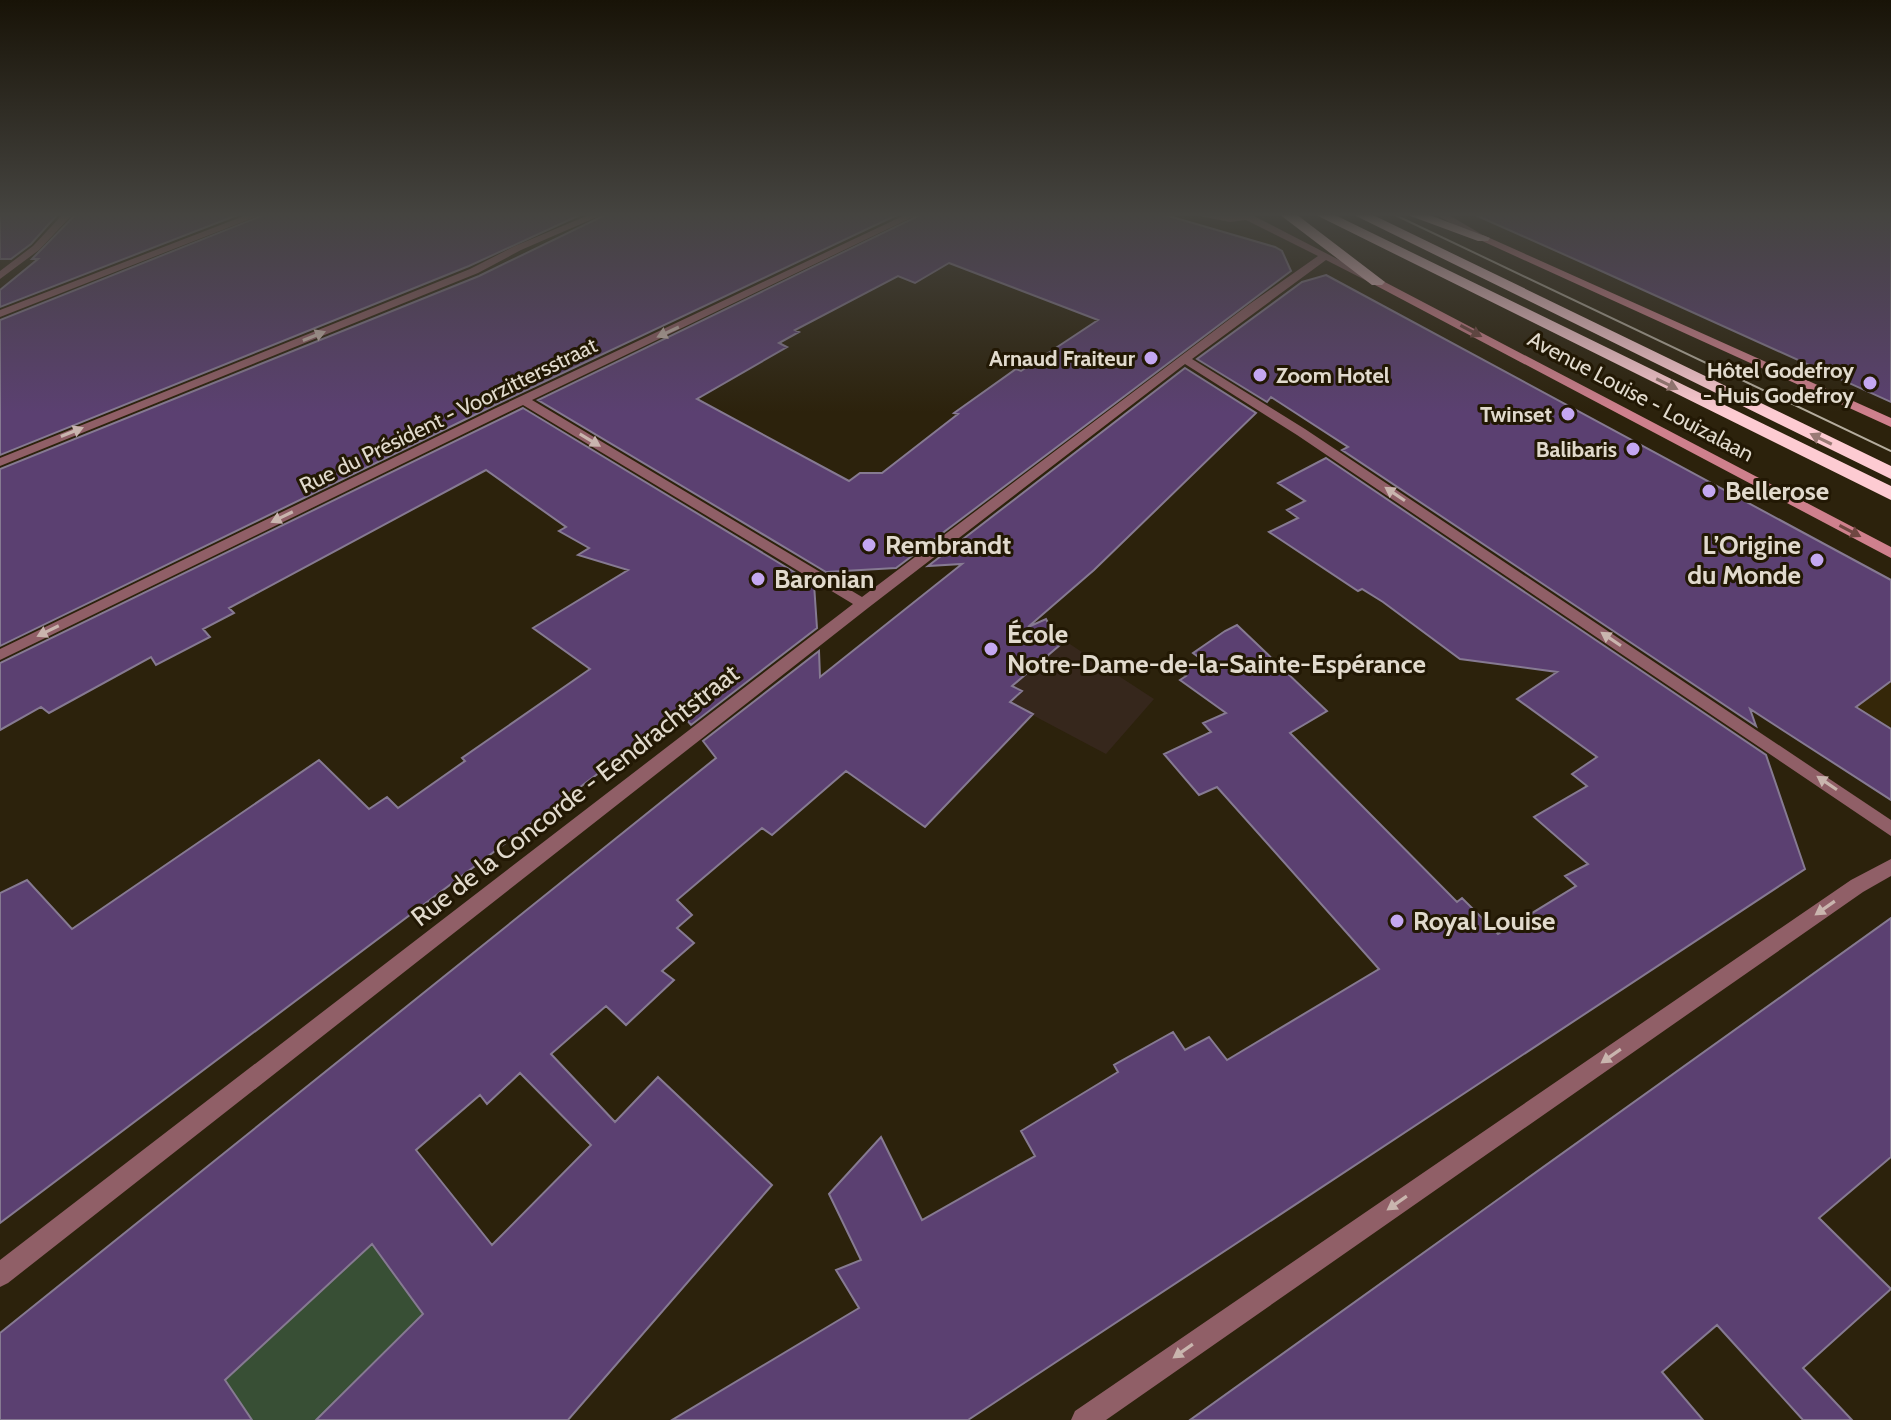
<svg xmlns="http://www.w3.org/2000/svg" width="1891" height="1420" font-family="Cabin,sans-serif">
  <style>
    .built { fill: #352709 }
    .education { fill: #36271c }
    .green { fill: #384f35 }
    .building { fill: #5b4071; stroke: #867a92; stroke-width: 2; fill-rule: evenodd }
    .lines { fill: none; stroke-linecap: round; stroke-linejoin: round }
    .street { fill: #905f67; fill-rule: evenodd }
    .secondary { fill: #cf808d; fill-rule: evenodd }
    .highway { fill: #fdcbd2; fill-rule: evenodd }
    .tram { stroke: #b5ad9e; stroke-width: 2 }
    .oneway { fill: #704742 }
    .oneway2 { fill: #c9b5ae }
    .oneway3 { fill: #9a7a75 }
    .poi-dot { fill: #c4a7f1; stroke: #221804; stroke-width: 3 }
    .labels { text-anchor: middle; stroke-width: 6; stroke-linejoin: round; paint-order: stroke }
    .far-poi-label { font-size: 22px; font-weight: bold; fill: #e1dacd; stroke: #221804; text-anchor: end }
    .far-street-label { font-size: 22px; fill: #e1dacd; stroke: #221804 }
    .poi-label { font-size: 26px; font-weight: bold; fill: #e1dacd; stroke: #221804; text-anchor: start }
    .street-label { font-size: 26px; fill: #e1dacd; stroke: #221804 }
  </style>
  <rect width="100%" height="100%" fill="#2c220c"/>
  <path class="built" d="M 1891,680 L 1891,729 L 1856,707 Z"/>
  <path class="education" d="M 952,572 L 1033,620 L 1154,699 L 1106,754 L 1010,703 L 1005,709 Z"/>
  <path class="green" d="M 372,1244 L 423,1313 L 316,1420 L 252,1420 L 225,1380 Z"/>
  <path class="building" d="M 0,214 L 58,214 L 31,244 L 11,259 L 0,259 Z
    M 76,214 L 240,214 L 0,307 L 0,290 L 38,259 L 32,259 Z
    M 266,214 L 582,214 L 469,266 L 0,455 L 0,320 Z
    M 607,214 L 899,214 L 495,405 L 0,646 L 0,469 L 479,276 Z
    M 922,214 L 1162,214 L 1275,247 L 1282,251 L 1291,271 L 896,568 L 826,572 L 538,400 ZM 949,263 L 1098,320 L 1021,371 L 1016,369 L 954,413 L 958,414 L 882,473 L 860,473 L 849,481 L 697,399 L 787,347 L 779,343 L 799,332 L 795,330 L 898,276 L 915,283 Z
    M 1473,214 L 1891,214 L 1891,402 L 1599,270 Z
    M 1326,275 L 1891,580 L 1891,681 L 1856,707 L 1891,729 L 1891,800 L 1750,709 L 1756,726 L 1342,450 L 1348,447 L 1271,397 L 1267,402 L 1197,359 L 1302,282 Z
    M 1185,368 L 1256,413 L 1094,570 L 1028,627 L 1046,619 L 1060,645 L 1012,686 L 1022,691 L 1010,702 L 1033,714 L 925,827 L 846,771 L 772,835 L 762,828 L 677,900 L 692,915 L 677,928 L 694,943 L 662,971 L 674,980 L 626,1025 L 606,1006 L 551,1054 L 615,1122 L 658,1077 L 772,1185 L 568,1420 L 316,1420 L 423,1314 L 372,1244 L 225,1380 L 252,1420 L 0,1420 L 0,1333 L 716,758 L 703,741 L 819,651 L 820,677 L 962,564 L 928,566 ZM 520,1073 L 591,1145 L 492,1245 L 416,1150 L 480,1095 L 487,1104 Z
    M 523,408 L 814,584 L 817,628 L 691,725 L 680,712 L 0,1223 L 0,893 L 27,880 L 72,929 L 319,760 L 369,809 L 387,797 L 398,808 L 465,761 L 462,758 L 590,669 L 533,628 L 628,570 L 578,555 L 589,548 L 559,531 L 566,527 L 486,470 L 229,608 L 234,613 L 203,629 L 210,637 L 156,665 L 151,657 L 49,713 L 41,707 L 0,730 L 0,663 Z
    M 1326,458 L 1766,755 L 1805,869 L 968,1420 L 672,1420 L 859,1308 L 836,1270 L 861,1260 L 829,1194 L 881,1137 L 922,1220 L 1035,1156 L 1021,1131 L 1118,1072 L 1114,1065 L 1173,1032 L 1185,1050 L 1209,1037 L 1227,1060 L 1379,969 L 1217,787 L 1199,795 L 1164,754 L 1211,732 L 1203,723 L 1226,713 L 1180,680 L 1186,676 L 1180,672 L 1201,659 L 1193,653 L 1225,631 L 1237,625 L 1327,711 L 1290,733 L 1457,902 L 1462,898 L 1498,934 L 1576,886 L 1565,876 L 1588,864 L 1534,817 L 1587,786 L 1572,774 L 1597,757 L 1517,699 L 1557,672 L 1460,659 L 1383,602 L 1362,589 L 1358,591 L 1269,532 L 1298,518 L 1287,510 L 1305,501 L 1278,483 Z
    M 1891,918 L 1891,1157 L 1819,1218 L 1891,1289 L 1803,1368 L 1852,1420 L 1803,1420 L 1717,1325 L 1662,1372 L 1703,1420 L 1190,1420 Z"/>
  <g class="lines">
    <path class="street" d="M 63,214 L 73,214 L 39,250 L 0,279 L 0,271 L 33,246 Z
      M 249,214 L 263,214 L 0,317 L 0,310 Z
      M 591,214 L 604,214 L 521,250 L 478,273 L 0,466 L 0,458 L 470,269 L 515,246 Z
      M 907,214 L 919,214 L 532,400 L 862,597 L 1251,303 L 1318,256 L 1246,220 L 1230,222 L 1189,214 L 1250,214 L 1378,280 L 1369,282 L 1326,260 L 1192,359 L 1305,429 L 1891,820 L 1891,836 L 1297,435 L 1185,364 L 868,608 L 8,1283 L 0,1287 L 0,1260 L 853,604 L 523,405 L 0,660 L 0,649 L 496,408 Z
      M 1435,214 L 1447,214 L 1488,238 L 1480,240 Z
      M 1891,859 L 1891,876 L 1863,892 L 1106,1420 L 1071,1420 L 1075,1411 L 1851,880 Z"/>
    <path class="secondary" d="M 1483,235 L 1891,418 L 1891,427 L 1480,240 L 1478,238 Z
      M 1373,280 L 1381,280 L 1891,547 L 1891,558 L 1373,284 Z"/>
    <path class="highway" d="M 1279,214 L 1296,214 L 1385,282 L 1382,285 L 1372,285 Z
      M 1314,214 L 1333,214 L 1891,486 L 1891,500 Z
      M 1352,214 L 1371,214 L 1891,466 L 1891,479 Z
      M 1405,214 L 1427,214 L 1490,238 L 1488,241 L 1478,241 Z"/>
    <path class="tram" d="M 1393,214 L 1891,451"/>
  </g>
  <defs><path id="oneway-solid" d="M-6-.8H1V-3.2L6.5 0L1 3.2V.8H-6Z" transform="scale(2)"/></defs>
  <g class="oneway">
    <use href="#oneway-solid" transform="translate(1471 331) rotate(28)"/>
    <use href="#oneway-solid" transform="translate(1850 531) rotate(28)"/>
  </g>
  <g class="oneway2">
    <use href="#oneway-solid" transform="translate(668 332) rotate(155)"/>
    <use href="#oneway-solid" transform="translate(314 336) rotate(-22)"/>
    <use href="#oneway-solid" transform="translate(72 432) rotate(-22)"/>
    <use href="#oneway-solid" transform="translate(590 440) rotate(31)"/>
    <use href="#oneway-solid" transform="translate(1395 494) rotate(-146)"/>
    <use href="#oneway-solid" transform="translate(282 517) rotate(154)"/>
    <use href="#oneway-solid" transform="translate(48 631) rotate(154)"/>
    <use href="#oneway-solid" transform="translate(1611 639) rotate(-146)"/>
    <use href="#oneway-solid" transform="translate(1827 783) rotate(-146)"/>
    <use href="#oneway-solid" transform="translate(1825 908) rotate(145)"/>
    <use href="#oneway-solid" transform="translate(1611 1056) rotate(145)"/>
    <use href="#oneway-solid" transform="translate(1397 1203) rotate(145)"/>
    <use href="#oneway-solid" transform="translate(1183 1351) rotate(145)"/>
  </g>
  <g class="oneway3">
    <use href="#oneway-solid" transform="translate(1667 384) rotate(26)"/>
    <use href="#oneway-solid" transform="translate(1821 439) rotate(-154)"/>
  </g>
  <linearGradient id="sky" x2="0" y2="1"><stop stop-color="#181307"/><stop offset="0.52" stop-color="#454440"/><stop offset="1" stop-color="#454440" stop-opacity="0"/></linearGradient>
  <rect width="1891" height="413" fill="url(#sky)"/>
  <g class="poi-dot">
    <circle cx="1151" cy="358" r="8"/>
    <circle cx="1260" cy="375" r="8"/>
    <circle cx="1870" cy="383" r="8"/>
    <circle cx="1568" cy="414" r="8"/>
    <circle cx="1633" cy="449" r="8"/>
    <circle cx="1709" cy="491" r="8"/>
    <circle cx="869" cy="545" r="8"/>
    <circle cx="1817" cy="560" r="8"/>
    <circle cx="758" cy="579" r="8"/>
    <circle cx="991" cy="649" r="8"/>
    <circle cx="1397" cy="921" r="8"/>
  </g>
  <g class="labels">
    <g class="far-poi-label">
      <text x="1135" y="366">Arnaud Fraiteur</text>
      <text x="1854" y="378">Hôtel Godefroy<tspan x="1854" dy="25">- Huis Godefroy</tspan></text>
      <text x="1276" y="383" text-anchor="start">Zoom Hotel</text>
      <text x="1552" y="422">Twinset</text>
      <text x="1617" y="457">Balibaris</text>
    </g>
    <g class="far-street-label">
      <text transform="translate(1641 396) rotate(28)" y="8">Avenue Louise - Louizalaan</text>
      <text transform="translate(448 415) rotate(-26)" y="8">Rue du Président - Voorzittersstraat</text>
    </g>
    <g class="poi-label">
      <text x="1725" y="500">Bellerose</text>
      <text x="885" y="554">Rembrandt</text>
      <text x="1801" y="554" text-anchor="end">L’Origine<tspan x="1801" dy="30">du Monde</tspan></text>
      <text x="774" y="588">Baronian</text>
      <text x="1007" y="643">École<tspan x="1007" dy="30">Notre-Dame-de-la-Sainte-Espérance</tspan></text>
      <text x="1413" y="930">Royal Louise</text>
    </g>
    <g class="street-label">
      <text transform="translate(575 795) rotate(-38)" y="9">Rue de la Concorde - Eendrachtstraat</text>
    </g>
  </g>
</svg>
